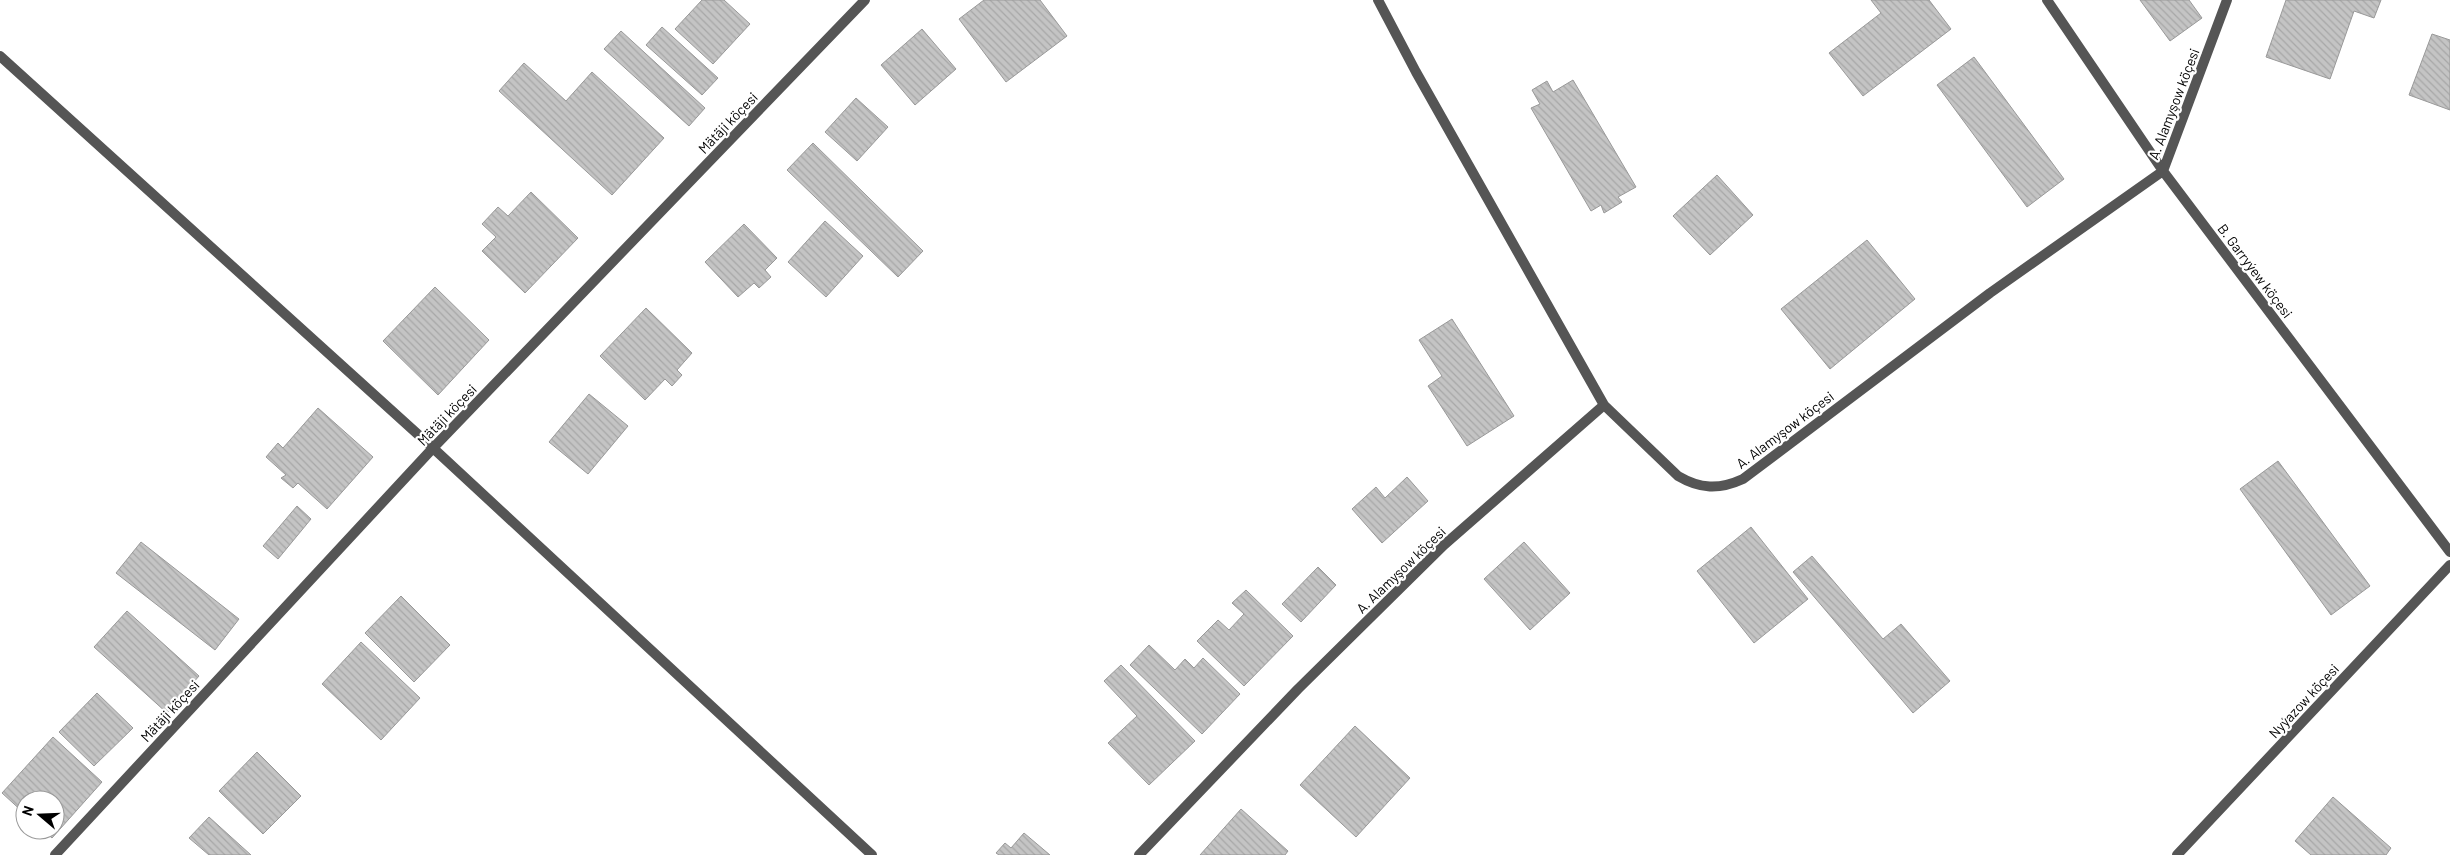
<svg xmlns="http://www.w3.org/2000/svg" width="2450" height="855" font-family="Barlow,sans-serif">
  <style>
    .building { fill: url(#building-back-hatch); stroke: #999 }
    .lines { fill: none; stroke-linecap: round; stroke-linejoin: round }
    .minor { stroke: #555; stroke-width: 10 }
    .labels { text-anchor: middle; stroke-width: 4.5; stroke-linejoin: round; paint-order: stroke }
    .street-label { font-size: 14px; fill: #000; stroke: #fff }
  </style>
  <defs>
    <pattern id="building-back-hatch" width="6" height="6" patternUnits="userSpaceOnUse" patternTransform="scale(1.25)"><rect width="6" height="6" fill="#c4c4c4"/><path d="M-1 5l2 2M0 0l6 6M5-1l2 2" fill="none" stroke="#a7a7a7"/></pattern>
  </defs>
  <rect width="100%" height="100%" fill="#fff"/>
  <path class="building" d="M 702,0 L 724,0 L 750,24 L 713,64 L 675,29 Z
    M 984,0 L 1040,0 L 1067,36 L 1006,82 L 959,19 Z
    M 1871,0 L 1929,0 L 1951,29 L 1863,96 L 1829,53 L 1881,13 Z
    M 2140,0 L 2189,0 L 2202,18 L 2170,41 Z
    M 2286,0 L 2381,0 L 2374,18 L 2354,11 L 2330,79 L 2266,57 Z
    M 662,27 L 718,78 L 702,95 L 646,45 Z
    M 922,29 L 956,69 L 915,105 L 881,65 Z
    M 621,31 L 705,108 L 689,126 L 604,49 Z
    M 2432,34 L 2450,40 L 2450,110 L 2409,95 Z
    M 1974,57 L 2064,179 L 2027,207 L 1937,85 Z
    M 524,63 L 566,101 L 592,72 L 664,138 L 612,195 L 499,91 Z
    M 1573,80 L 1636,187 L 1618,197 L 1622,202 L 1604,213 L 1601,205 L 1591,211 L 1531,108 L 1540,104 L 1532,90 L 1547,81 L 1553,92 Z
    M 856,98 L 888,127 L 857,161 L 825,132 Z
    M 813,143 L 923,251 L 898,277 L 787,170 Z
    M 1717,175 L 1753,215 L 1710,255 L 1673,216 Z
    M 531,192 L 578,238 L 525,293 L 482,251 L 496,237 L 482,224 L 498,207 L 508,216 Z
    M 825,221 L 863,256 L 826,297 L 788,262 Z
    M 744,224 L 777,258 L 765,270 L 771,277 L 759,288 L 754,283 L 738,297 L 705,262 Z
    M 1867,240 L 1915,299 L 1830,369 L 1781,309 Z
    M 435,287 L 489,340 L 438,395 L 383,341 Z
    M 646,308 L 692,353 L 677,370 L 682,375 L 672,386 L 665,379 L 645,400 L 600,356 Z
    M 1452,319 L 1514,416 L 1467,446 L 1428,386 L 1442,376 L 1419,340 Z
    M 589,394 L 628,426 L 588,474 L 549,442 Z
    M 318,408 L 373,457 L 327,509 L 298,483 L 293,488 L 281,478 L 286,475 L 266,457 L 278,443 L 283,448 Z
    M 2278,461 L 2370,586 L 2331,615 L 2240,489 Z
    M 1407,477 L 1428,501 L 1382,543 L 1352,509 L 1376,487 L 1385,498 Z
    M 297,506 L 311,519 L 278,559 L 263,546 Z
    M 1751,527 L 1808,599 L 1754,643 L 1697,571 Z
    M 141,542 L 239,619 L 215,650 L 116,573 Z
    M 1524,542 L 1570,593 L 1530,630 L 1484,579 Z
    M 1812,556 L 1883,639 L 1901,624 L 1950,681 L 1913,713 L 1793,572 Z
    M 1318,567 L 1336,585 L 1301,622 L 1282,604 Z
    M 1246,590 L 1293,636 L 1244,686 L 1197,641 L 1218,620 L 1229,630 L 1244,614 L 1232,603 Z
    M 401,596 L 450,645 L 414,682 L 365,633 Z
    M 127,611 L 199,676 L 167,713 L 94,647 Z
    M 361,642 L 420,698 L 381,740 L 322,684 Z
    M 1149,645 L 1175,670 L 1185,659 L 1194,668 L 1203,658 L 1240,694 L 1202,734 L 1130,665 Z
    M 1121,665 L 1195,741 L 1149,785 L 1108,743 L 1137,716 L 1104,681 Z
    M 97,693 L 133,728 L 94,766 L 59,732 Z
    M 1355,726 L 1410,778 L 1356,837 L 1300,785 Z
    M 53,737 L 102,782 L 52,838 L 43,830 L 55,830 L 55,800 L 25,800 L 25,814 L 2,793 Z
    M 257,752 L 301,796 L 263,834 L 219,791 Z
    M 2333,797 L 2391,848 L 2386,855 L 2311,855 L 2295,841 Z
    M 1241,809 L 1288,851 L 1285,855 L 1200,855 Z
    M 209,817 L 251,855 L 209,855 L 189,838 Z
    M 1024,833 L 1050,855 L 999,855 L 996,853 L 1005,843 L 1011,848 Z"/>
  <g class="lines">
    <path class="minor" d="M 1378,0 L 1416,72 L 1604,405 L 1678,476 C 1700,489 1719,490 1743,479 L 1990,293 L 2163,171 L 2227,0
      M 2047,0 L 2163,171 L 2450,552
      M 0,56 L 433,448 L 872,855
      M 55,855 L 433,448 L 865,0
      M 1139,855 L 1298,689 L 1444,545 L 1604,405
      M 2177,855 L 2450,565"/>
  </g>
  <g class="labels">
    <g class="street-label">
      <text transform="translate(2174 104) rotate(-69)" y="5">A. Alamyşow köçesi</text>
      <text transform="translate(728 123) rotate(-46)" y="5">Mätäji köçesi</text>
      <text transform="translate(2255 271) rotate(53)" y="5">B. Garryýew köçesi</text>
      <text transform="translate(447 415) rotate(-46)" y="5">Mätäji köçesi</text>
      <text transform="translate(1785 430) rotate(-37)" y="5">A. Alamyşow köçesi</text>
      <text transform="translate(1401 570) rotate(-44)" y="5">A. Alamyşow köçesi</text>
      <text transform="translate(2304 701) rotate(-47)" y="5">Nyýazow köçesi</text>
      <text transform="translate(170 711) rotate(-47)" y="5">Mätäji köçesi</text>
    </g>
  </g>
  <g transform="translate(40 815) rotate(289)"><circle r="24" fill="#ffffff" stroke="#999999"/>
  <path d="M0-4L9 19L0 12L-9 19Z" fill="#000000"/>
  <text y="-8" font-size="14" font-weight="bold" text-anchor="middle" fill="#000000">N</text>
  </g>
</svg>
